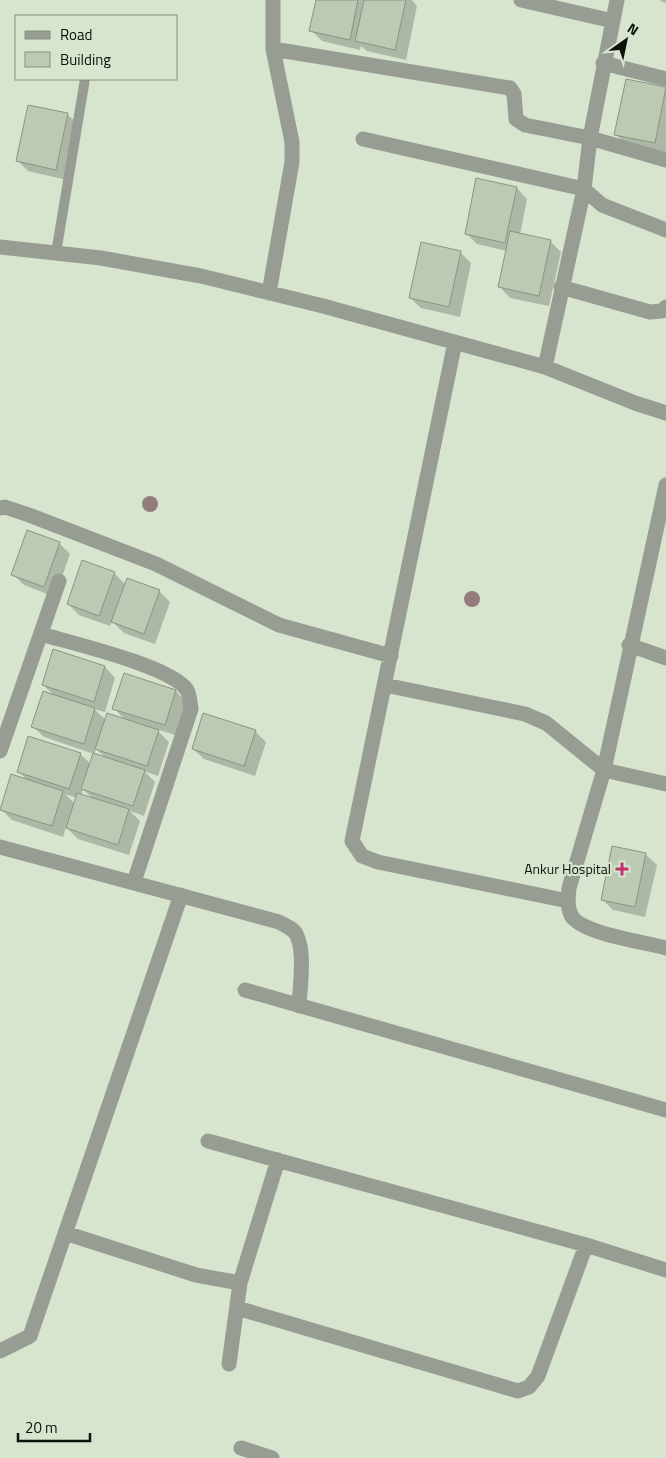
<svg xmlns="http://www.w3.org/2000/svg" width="666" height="1458" font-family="'Titillium Web',sans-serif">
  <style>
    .shadow { fill: #0003; fill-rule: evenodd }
    .building { fill: #bccab4; stroke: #889580 }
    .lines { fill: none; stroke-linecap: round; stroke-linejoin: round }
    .lane { stroke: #989d94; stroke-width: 10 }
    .street { stroke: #989d94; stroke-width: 15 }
    .tree { fill: #947c7d }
    .poi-dot { fill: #bd336e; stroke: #d7e5cf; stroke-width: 2 }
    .labels { text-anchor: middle; stroke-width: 4.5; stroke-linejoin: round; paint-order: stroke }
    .poi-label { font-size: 14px; fill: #0d120a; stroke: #d7e5cf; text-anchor: end }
  </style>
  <rect width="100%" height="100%" fill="#d7e5cf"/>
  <path class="shadow" d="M 317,0 L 412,0 L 417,6 L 406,60 L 367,51 L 361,46 L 360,50 L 322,41 L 311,30 Z
    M 660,0 L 666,0 L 666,3 L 662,2 Z
    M 627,80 L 666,89 L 666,154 L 626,145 L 616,134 Z
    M 29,106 L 68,115 L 79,125 L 67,180 L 28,171 L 17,160 Z
    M 517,188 L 527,199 L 520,235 L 550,241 L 561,252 L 549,306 L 510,298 L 500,287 L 507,251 L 477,244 L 466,233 Z
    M 460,252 L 471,263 L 460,317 L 421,308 L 410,298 Z
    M 59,543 L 70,554 L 55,597 L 24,585 L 13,574 Z
    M 114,573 L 126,585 L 159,591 L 170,602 L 155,644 L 124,633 L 112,621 L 110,626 L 79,615 L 68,604 Z
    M 105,667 L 115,678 L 105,712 L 94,709 L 106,720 L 126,721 L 114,708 L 176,691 L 186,702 L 175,735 L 156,729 L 169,742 L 158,776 L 144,771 L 155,782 L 144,816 L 130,811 L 140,821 L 129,855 L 78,839 L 66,827 L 63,837 L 12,820 L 1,809 L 28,781 L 18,771 L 80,754 L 91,764 L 94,754 L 44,737 L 33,727 L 55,696 L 43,685 ZM 96,749 L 107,759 L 94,755 ZM 83,789 L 93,799 L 81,795 ZM 65,794 L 77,798 L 75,804 Z
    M 255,731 L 266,742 L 255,776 L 204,759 L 193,749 Z
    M 646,855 L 657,865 L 645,917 L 613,910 L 602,899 Z"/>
  <path class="building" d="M 316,0 L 358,0 L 350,40 L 309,31 Z
    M 364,0 L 406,0 L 395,50 L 355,41 Z
    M 626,79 L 666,87 L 655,143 L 614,135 Z
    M 28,105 L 68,113 L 56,170 L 16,161 Z
    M 476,178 L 517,187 L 505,243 L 465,234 Z
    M 510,231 L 551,240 L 539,296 L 498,287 Z
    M 421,242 L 461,251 L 449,307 L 409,298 Z
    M 27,530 L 60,542 L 44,587 L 11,575 Z
    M 82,560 L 115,572 L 99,616 L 67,604 Z
    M 127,578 L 160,590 L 144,634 L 111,622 Z
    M 53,649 L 105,666 L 94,702 L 42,685 Z
    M 124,673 L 176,690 L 165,725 L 112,709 Z
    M 43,691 L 95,708 L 84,744 L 31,727 Z
    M 107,713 L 159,730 L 147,766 L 95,749 Z
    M 203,713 L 256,730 L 244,766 L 192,749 Z
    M 28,736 L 81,753 L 69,789 L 17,772 Z
    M 93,753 L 145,770 L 133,806 L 81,789 Z
    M 11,774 L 63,791 L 52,826 L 0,810 Z
    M 77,793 L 129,809 L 118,845 L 66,828 Z
    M 612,846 L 646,853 L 635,907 L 601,900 Z"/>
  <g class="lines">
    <path class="lane" d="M 56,253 L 85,79"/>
    <path class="street" d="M 521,0 L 613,21
      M 273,49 L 510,88 L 514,94 L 516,119 L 525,125 L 590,138 L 666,160
      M 603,63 L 666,79
      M 363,139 L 584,189 L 602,205 L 666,230
      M 0,247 L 101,258 L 201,276 L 323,306 L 545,367 L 635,403 L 666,413
      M 561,287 L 650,312 L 662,311 L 666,307
      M 269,293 L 292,162 L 292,142 L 273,49 L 273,0
      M 455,342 L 352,841 L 362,856 L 378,862 L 568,901
      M 545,367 L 584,189 L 590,138 L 617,0
      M 666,485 L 604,770 L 569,888 C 568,897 567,906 571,915 C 581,934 645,942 666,948
      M 0,508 L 5,507 L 29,515 L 156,564 L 279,625 L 391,656
      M 41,634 C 71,643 171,666 187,690 C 190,695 190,704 191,709 L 134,882
      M 629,645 L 666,658
      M 385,685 L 525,714 L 546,723 L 604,770 L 666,784
      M 0,751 L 59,581
      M 0,847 L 279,922 C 285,926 294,928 297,936 C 305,952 300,987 299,1006
      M 245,990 L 666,1110
      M 208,1141 L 586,1245 L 666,1270
      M 65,1233 L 196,1275 L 240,1283
      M 237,1308 L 518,1391 L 529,1387 L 538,1376 L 586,1245
      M 0,1351 L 30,1336 L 181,895
      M 229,1364 L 240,1283 L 278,1160
      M 241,1448 L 272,1458"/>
  </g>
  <g class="tree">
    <circle cx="150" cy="504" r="8"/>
    <circle cx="472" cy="599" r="8"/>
  </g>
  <path class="poi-dot" d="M619.5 861.5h5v5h5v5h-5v5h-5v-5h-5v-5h5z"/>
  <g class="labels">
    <g class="poi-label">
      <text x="611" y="874">Ankur Hospital</text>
    </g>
  </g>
  <rect x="15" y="15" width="162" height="65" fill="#d7e5cf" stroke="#869180"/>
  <rect x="25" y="31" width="25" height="8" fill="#989d94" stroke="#869180"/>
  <text x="60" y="40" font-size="15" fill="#0d120a">Road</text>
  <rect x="25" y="52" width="25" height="15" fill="#bccab4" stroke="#869180"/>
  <text x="60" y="65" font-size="15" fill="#0d120a">Building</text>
  <g transform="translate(626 40) rotate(33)" stroke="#d7e5cf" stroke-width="4" paint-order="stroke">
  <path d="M0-4L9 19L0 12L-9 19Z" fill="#0d120a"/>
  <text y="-8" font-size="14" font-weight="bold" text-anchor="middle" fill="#0d120a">N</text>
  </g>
  <path d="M18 1433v8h72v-8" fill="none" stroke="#0d120a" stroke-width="2.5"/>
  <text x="25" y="1433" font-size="15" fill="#0d120a" stroke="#d7e5cf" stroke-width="4" paint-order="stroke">20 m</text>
</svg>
